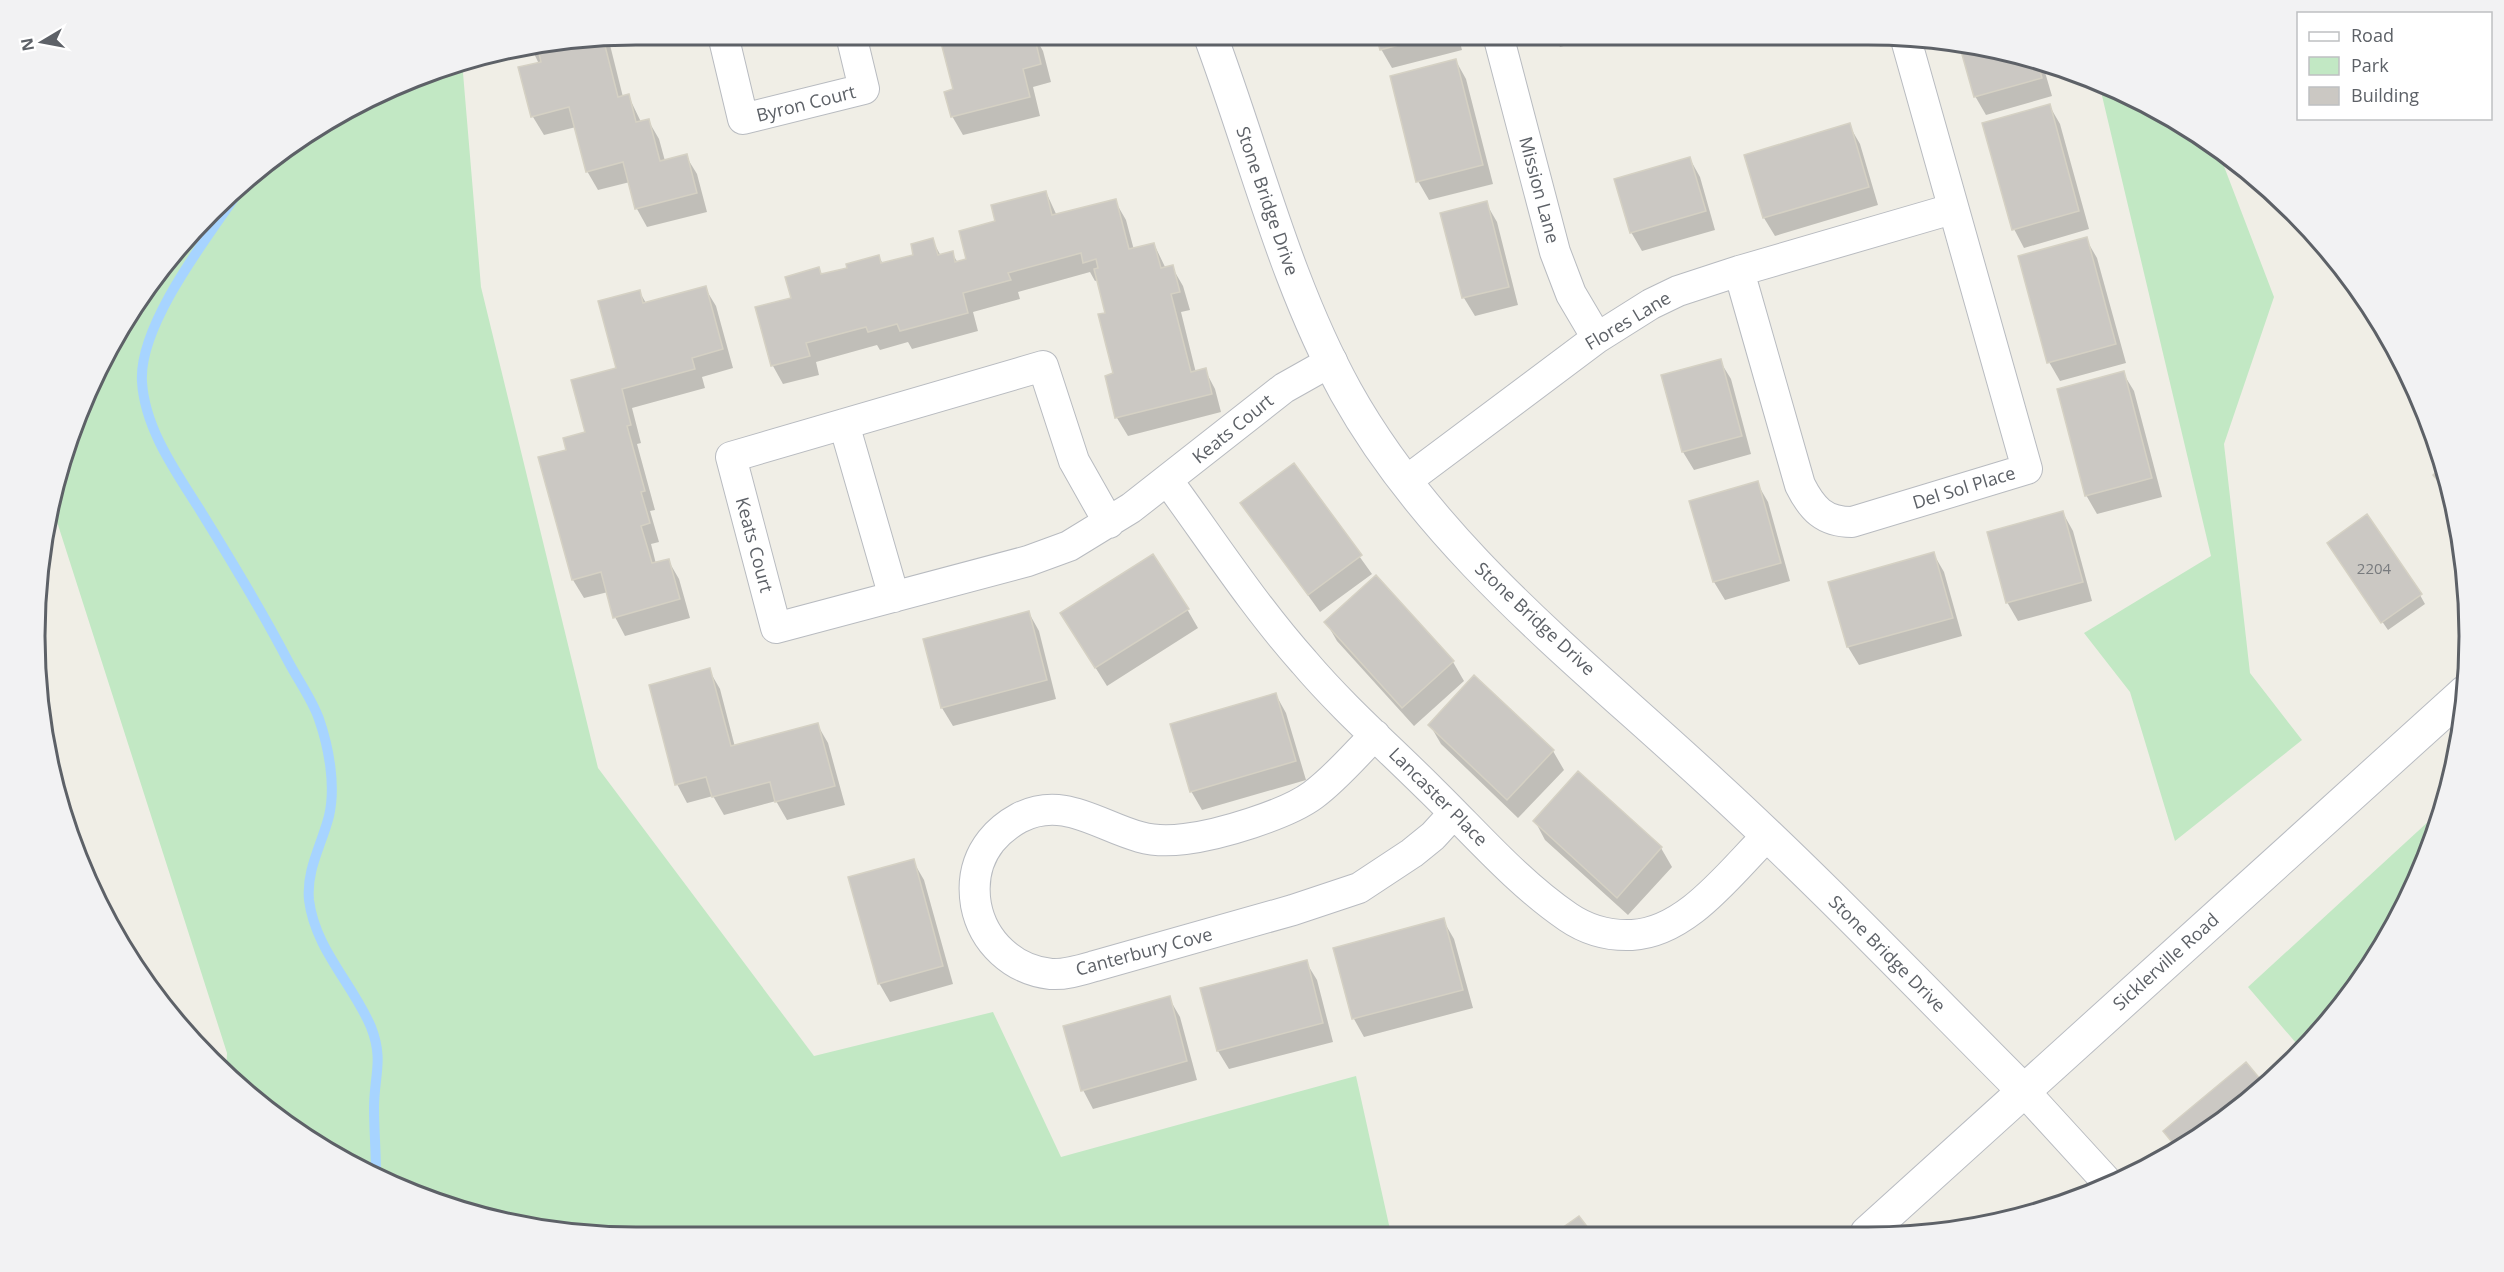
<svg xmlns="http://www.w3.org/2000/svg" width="2504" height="1272" font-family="'Open Sans',sans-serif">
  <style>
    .green { fill: #c2e8c4 }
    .shadow { fill: #0003 }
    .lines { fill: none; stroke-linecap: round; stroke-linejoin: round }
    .stream { stroke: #a7d4ff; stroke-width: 10 }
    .building { fill: #cbc8c3; stroke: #d5d1c4; stroke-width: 1.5 }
    .street-casing { stroke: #b8bbc0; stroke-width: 32 }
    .secondary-casing { stroke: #b9bcc2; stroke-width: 35 }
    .street { stroke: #fff; stroke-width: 30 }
    .secondary { stroke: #fff; stroke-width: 33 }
    .labels { text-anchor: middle; stroke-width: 4.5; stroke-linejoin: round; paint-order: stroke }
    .number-label { font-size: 15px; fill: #787b7e }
    .street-label { font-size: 18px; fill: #5d6167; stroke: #fff }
    .rim { fill: none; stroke: #5d6167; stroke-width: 3 }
  </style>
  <rect width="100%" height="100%" fill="#f0eee6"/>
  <path class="green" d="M 462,61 L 481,287 L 598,768 L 814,1056 L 993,1012 L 1061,1157 L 1356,1076 L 1391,1234 L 597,1236 L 481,1217 L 370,1176 L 302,1136 L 226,1074 L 227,1053 L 51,503 L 80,406 L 115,335 L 184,239 L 270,159 L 336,115 L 442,67 Z
    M 2099,83 L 2134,96 L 2217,148 L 2274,297 L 2224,444 L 2250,673 L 2302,740 L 2175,841 L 2130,692 L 2084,633 L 2211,556 Z
    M 2442,809 L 2408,902 L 2320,1032 L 2302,1050 L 2248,987 Z"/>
  <path class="shadow" d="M 940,35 L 1008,35 L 1009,38 L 1034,35 L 1043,51 L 1051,82 L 1033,87 L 1040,116 L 963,135 L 952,116 L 954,90 Z
    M 1377,35 L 1458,35 L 1462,50 L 1392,68 L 1381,49 Z
    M 1553,35 L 1604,35 L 1560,47 Z
    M 608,37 L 623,97 L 628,95 L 641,122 L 648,120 L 659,139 L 665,161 L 686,156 L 697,174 L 707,212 L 647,227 L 637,209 L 630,182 L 598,190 L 587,171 L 576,127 L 544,135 L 533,117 L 520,69 L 539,64 L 530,45 Z
    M 1961,45 L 2023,55 L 2042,62 L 2052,96 L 1986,115 L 1975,96 Z
    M 1456,61 L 1466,79 L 1493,184 L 1429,200 L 1418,181 Z
    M 2049,105 L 2060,124 L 2089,229 L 2024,248 L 2014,229 Z
    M 1849,125 L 1860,144 L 1878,205 L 1775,236 L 1764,218 Z
    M 1690,159 L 1700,177 L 1715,230 L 1642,251 L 1631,232 Z
    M 1046,192 L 1057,216 L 1115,201 L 1126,220 L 1134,250 L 1154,244 L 1166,269 L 1172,267 L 1183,286 L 1190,310 L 1181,312 L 1196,373 L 1205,370 L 1215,389 L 1221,412 L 1128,436 L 1117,418 L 1107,377 L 1115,374 L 1107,314 L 1098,280 L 1095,281 L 1090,272 L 1018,292 L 1020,299 L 973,312 L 978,331 L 912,349 L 908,342 L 880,350 L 877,345 L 816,362 L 819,375 L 783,384 L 773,366 L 757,308 L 793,299 L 819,269 L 823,276 L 879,257 L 883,264 L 915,256 L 932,240 L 941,256 L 952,253 L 958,263 L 968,261 L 997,223 Z
    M 1486,203 L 1497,222 L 1518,305 L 1475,316 L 1464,298 L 1442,214 Z
    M 2086,239 L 2097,258 L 2126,363 L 2060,381 L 2049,362 Z
    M 705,288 L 716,306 L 733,368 L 702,377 L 705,388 L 632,408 L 641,443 L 637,444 L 655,510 L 650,511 L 659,542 L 651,544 L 656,564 L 668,560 L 679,579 L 690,618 L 625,636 L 615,617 L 608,592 L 584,598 L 573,580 L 568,451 L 586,433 L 618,369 L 639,291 L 646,303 Z
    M 1720,361 L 1731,379 L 1751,454 L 1694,470 L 1683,452 Z
    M 2123,373 L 2134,391 L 2162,497 L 2097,514 L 2086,495 Z
    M 1294,465 L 1372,574 L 1320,612 L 1242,503 Z
    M 2443,468 L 2450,495 L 2435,476 Z
    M 1757,483 L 1768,502 L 1790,581 L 1725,600 L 1714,582 L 1691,502 Z
    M 2063,513 L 2073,531 L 2092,601 L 2018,621 L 2007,602 Z
    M 2334,552 L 2420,595 L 2425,604 L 2388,630 Z
    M 1933,553 L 1944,572 L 1962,636 L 1859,665 L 1848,647 L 1830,583 Z
    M 1376,577 L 1453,662 L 1464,681 L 1414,726 L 1337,641 L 1326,622 Z
    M 1187,609 L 1198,628 L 1107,686 L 1073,632 Z
    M 1029,613 L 1039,631 L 1056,699 L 953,726 L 942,708 L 925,640 Z
    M 709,670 L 720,689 L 735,747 L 817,724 L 828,743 L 845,805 L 787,820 L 776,801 L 724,815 L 713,796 L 687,803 L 677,784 Z
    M 1276,695 L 1286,713 L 1306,780 L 1202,810 L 1191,791 Z
    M 1430,725 L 1553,751 L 1564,770 L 1518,818 L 1441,744 Z
    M 1535,821 L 1661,848 L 1672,867 L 1628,915 L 1545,840 Z
    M 913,861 L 924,880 L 953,984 L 890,1002 L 879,983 Z
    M 1443,920 L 1454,939 L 1473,1008 L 1364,1037 L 1354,1019 Z
    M 1306,962 L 1317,980 L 1333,1042 L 1229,1069 L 1218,1051 L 1202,989 Z
    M 1169,998 L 1180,1017 L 1197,1080 L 1093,1109 L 1083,1090 Z"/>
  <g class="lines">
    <path class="stream" d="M 246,181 C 213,230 138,323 142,382 C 145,429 176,472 200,510 C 231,560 261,609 288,661 C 298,680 312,699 319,719 C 329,748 336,786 329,816 C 322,844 306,870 309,900 C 315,949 353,984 371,1027 C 384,1060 374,1076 374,1108 C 374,1129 376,1151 376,1173 L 374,1177"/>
  </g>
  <path class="building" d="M 939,35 L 1004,35 L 1005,38 L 1034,35 L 1041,64 L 1023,69 L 1030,97 L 951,117 L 944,92 L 953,89 Z
    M 1376,35 L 1436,35 L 1380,50 Z
    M 603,38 L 618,97 L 629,94 L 636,122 L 649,119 L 660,161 L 687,154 L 697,193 L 635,209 L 623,162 L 586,172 L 569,107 L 531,117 L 518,67 L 541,62 L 538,49 L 530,51 L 528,45 Z
    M 1959,44 L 2023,55 L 2037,60 L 2042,78 L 1974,97 Z
    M 1456,59 L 1483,165 L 1416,182 L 1390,76 Z
    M 2050,104 L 2079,211 L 2012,230 L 1982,123 Z
    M 1850,123 L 1869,187 L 1763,218 L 1744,155 Z
    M 1690,157 L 1706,211 L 1630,233 L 1614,179 Z
    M 1046,191 L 1052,215 L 1116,199 L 1129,249 L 1154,243 L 1161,268 L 1173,265 L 1180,292 L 1171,294 L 1191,372 L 1206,368 L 1212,394 L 1115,418 L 1105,376 L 1113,373 L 1098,314 L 1105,313 L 1094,269 L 1098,268 L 1096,259 L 1083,263 L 1081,253 L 1008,273 L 1011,280 L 963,293 L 968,313 L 900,331 L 897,324 L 868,332 L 866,327 L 847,332 L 806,343 L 810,356 L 771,366 L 755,307 L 791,298 L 785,277 L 819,267 L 821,274 L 847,268 L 846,264 L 879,255 L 881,263 L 913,255 L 911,244 L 933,238 L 938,255 L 953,251 L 955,262 L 966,259 L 959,231 L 995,221 L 991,205 Z
    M 1487,201 L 1509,287 L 1462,298 L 1440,213 Z
    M 2087,237 L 2116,344 L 2047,363 L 2018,256 Z
    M 706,286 L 723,349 L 692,358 L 695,369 L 622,389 L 631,425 L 627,426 L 645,491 L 641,492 L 650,523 L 641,526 L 652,563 L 669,559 L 680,599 L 613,618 L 601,572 L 572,580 L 538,457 L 566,450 L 563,438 L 585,432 L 571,380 L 616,368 L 598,301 L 640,290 L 643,303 Z
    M 1721,359 L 1742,436 L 1682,452 L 1661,375 Z
    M 2124,371 L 2152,478 L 2085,496 L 2057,389 Z
    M 1294,463 L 1362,555 L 1308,595 L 1240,503 Z
    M 2443,466 L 2449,493 L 2433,475 Z
    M 1758,481 L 1781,563 L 1713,582 L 1689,501 Z
    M 2063,511 L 2083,582 L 2006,603 L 1987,532 Z
    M 2367,514 L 2422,594 L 2381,623 L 2327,543 Z
    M 1934,552 L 1953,618 L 1847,647 L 1828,582 Z
    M 1153,554 L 1189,609 L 1095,668 L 1060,613 Z
    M 1376,575 L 1454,661 L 1402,708 L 1324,622 Z
    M 1029,611 L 1047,680 L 941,708 L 923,639 Z
    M 710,668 L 731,746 L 818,723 L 835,786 L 775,802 L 770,782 L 712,797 L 706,777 L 675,785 L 649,685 Z
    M 1474,675 L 1554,750 L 1507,800 L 1428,725 Z
    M 1276,693 L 1296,761 L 1190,792 L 1170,724 Z
    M 1578,771 L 1662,847 L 1617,898 L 1533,821 Z
    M 914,859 L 943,966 L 878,984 L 848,877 Z
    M 1444,918 L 1463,990 L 1352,1019 L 1333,948 Z
    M 1307,960 L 1323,1023 L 1217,1051 L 1200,988 Z
    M 1170,996 L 1187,1061 L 1081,1091 L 1063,1026 Z
    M 2246,1062 L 2265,1085 L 2234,1113 L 2176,1147 L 2163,1131 Z
    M 1579,1216 L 1592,1233 L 1555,1233 Z"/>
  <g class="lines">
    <defs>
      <path id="street" d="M 723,35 L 743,119 L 864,89 L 851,35
        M 1498,35 L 1555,252 L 1571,294 L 1597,338
        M 1739,271 L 1800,485 C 1812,509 1824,522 1852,522 L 2027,469 L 1905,36
        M 844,424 L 894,597
        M 1168,481 C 1212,541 1254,606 1304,662 C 1343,708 1389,748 1432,791 C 1474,832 1519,884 1568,917 C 1587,930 1609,936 1632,935 C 1688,932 1731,871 1768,835
        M 1406,481 L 1597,338 L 1651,304 L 1678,291 L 1739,271 L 1952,209
        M 1109,523 L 1074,461 L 1043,366 L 731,457 L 776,628 L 1028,561 L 1069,546 L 1131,508 L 1284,388 L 1332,361
        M 1375,735 C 1355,755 1336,778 1313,795 C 1286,815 1219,835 1185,839 C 1170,841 1154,841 1140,837 C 1099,826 1063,795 1019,818 C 1008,824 999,831 991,841 C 976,860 972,881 976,905 C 983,942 1013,970 1051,974 C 1065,975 1081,970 1095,966 L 1293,910 L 1359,888 L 1412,853 L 1433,836 L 1454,813
        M 2024,1091 L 2110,1185"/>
      <path id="secondary" d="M 1210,35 C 1255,155 1284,279 1346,392 C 1434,550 1583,663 1713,784 C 1820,882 1921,988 2024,1091
        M 1867,1233 L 2465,692"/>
    </defs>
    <use href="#street" class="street-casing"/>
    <use href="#secondary" class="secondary-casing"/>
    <use href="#street" class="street"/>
    <use href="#secondary" class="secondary"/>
  </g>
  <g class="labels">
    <g class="number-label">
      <text x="2374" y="574">2204</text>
    </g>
    <g class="street-label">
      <text transform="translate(806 104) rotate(-14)" y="6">Byron Court</text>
      <text transform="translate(1539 190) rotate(75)" y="6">Mission Lane</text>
      <text transform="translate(1267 201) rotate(71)" y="6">Stone Bridge Drive</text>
      <text transform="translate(1628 321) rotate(-31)" y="6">Flores Lane</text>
      <text transform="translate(1233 429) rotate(-39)" y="6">Keats Court</text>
      <text transform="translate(1964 488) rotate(-17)" y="6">Del Sol Place</text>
      <text transform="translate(754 545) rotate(75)" y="6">Keats Court</text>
      <text transform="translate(1535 619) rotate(43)" y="6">Stone Bridge Drive</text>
      <text transform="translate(1438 797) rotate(45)" y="6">Lancaster Place</text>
      <text transform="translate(1144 952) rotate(-15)" y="6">Canterbury Cove</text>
      <text transform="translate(1887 954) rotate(45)" y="6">Stone Bridge Drive</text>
      <text transform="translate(2166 962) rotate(-42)" y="6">Sicklerville Road</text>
    </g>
  </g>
  <path d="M0 0H2504V1272H0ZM636 45H1868A591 591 0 0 1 2459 636V636A591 591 0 0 1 1868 1227H636A591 591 0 0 1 45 636V636A591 591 0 0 1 636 45Z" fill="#f2f2f3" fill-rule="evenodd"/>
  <path class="rim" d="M636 45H1868A591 591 0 0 1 2459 636V636A591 591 0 0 1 1868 1227H636A591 591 0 0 1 45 636V636A591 591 0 0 1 636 45Z"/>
  <rect x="2297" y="12" width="195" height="108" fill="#ffffff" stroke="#bec0c2" stroke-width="1.5"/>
  <rect x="2309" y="32" width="30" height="9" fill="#ffffff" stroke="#bec0c2" stroke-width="1.5"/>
  <text x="2351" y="42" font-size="18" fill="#5d6167">Road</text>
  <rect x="2309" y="57" width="30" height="18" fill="#c2e8c4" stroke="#bec0c2" stroke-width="1.5"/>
  <text x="2351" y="72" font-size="18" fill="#5d6167">Park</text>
  <rect x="2309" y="87" width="30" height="18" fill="#cbc8c3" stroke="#bec0c2" stroke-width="1.5"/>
  <text x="2351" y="102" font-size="18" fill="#5d6167">Building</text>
  <g transform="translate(42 42) rotate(260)" stroke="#ffffff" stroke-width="4.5" paint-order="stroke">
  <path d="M0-4.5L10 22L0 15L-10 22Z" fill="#5d6167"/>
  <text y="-9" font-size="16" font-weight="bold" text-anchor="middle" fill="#5d6167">N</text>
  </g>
</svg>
